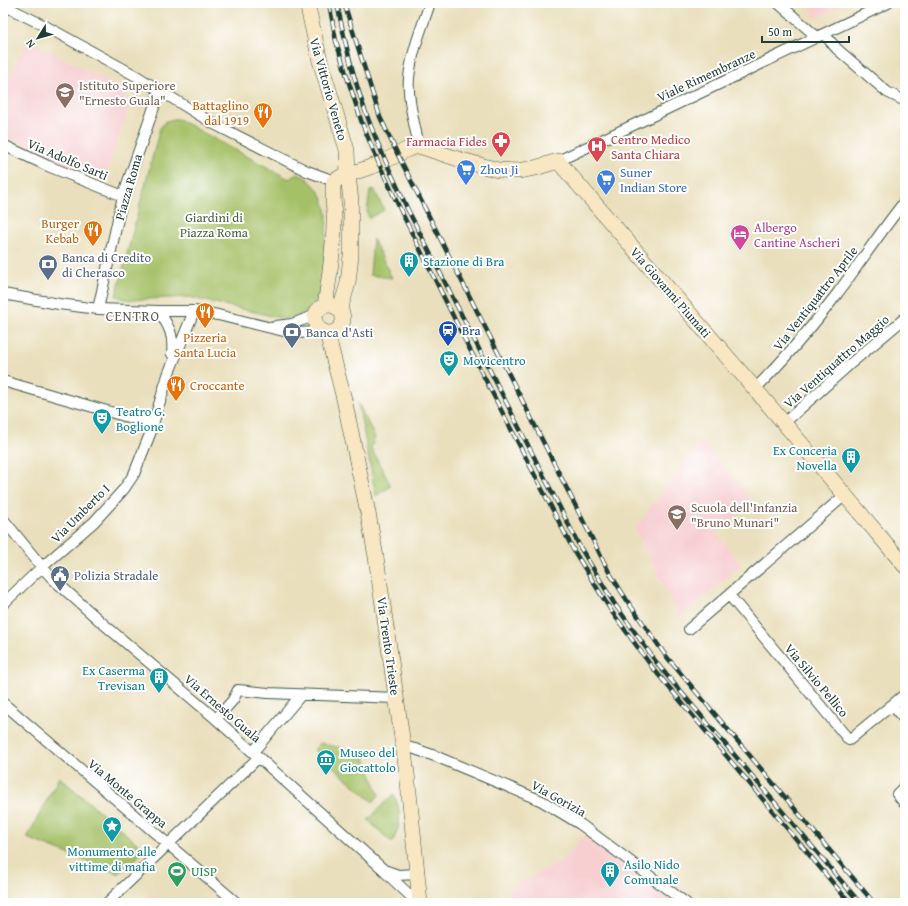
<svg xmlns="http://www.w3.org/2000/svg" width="908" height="906" font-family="'Gentium Book Plus',serif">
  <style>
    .built { fill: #f7cfd1 }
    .green { fill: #a5c168; stroke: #627f4e }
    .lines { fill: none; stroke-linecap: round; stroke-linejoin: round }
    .street-casing { stroke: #3d5548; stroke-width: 12 }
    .secondary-casing { stroke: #3d5548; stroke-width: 16 }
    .street { stroke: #fff; stroke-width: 10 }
    .secondary { stroke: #f9e7c3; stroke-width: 15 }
    .rail-casing { stroke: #1f3d34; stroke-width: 4.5 }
    .rail { stroke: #fff; stroke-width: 3; stroke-dasharray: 9; stroke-linecap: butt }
    .labels { text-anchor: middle; stroke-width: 4; stroke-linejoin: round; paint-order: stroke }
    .street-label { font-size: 13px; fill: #1f3d34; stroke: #fff }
    .education-label { font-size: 13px; fill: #785e54; stroke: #fff; text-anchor: start }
    .food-label { font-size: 13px; fill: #c56008; stroke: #fff; text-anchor: end }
    .health-label { font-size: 13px; fill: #be3a42; stroke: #fff; text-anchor: start }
    .shop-label { font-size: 13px; fill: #366cbe; stroke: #fff; text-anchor: start }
    .park-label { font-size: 13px; fill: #476544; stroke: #fff }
    .hotel-label { font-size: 13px; fill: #b23c85; stroke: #fff; text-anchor: start }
    .service-label { font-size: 13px; fill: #4e5e75; stroke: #fff; text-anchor: start }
    .culture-label { font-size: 13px; fill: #0d838f; stroke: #fff; text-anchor: start }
    .transit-label { font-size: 13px; fill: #164399; stroke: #fff; text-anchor: start }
    .leisure-label { font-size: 13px; fill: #27864d; stroke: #fff; text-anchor: start }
    .neighbourhood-label { font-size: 14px; letter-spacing: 1px; fill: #605c56; stroke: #fff }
  </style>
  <rect width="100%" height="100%" fill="#fff"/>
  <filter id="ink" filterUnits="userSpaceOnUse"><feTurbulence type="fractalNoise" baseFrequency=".025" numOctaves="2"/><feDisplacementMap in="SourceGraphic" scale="8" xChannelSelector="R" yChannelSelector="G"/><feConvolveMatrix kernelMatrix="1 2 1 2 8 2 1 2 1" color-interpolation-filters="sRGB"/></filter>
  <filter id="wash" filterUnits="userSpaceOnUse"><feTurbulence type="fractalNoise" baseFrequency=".012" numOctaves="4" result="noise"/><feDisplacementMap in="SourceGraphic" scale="16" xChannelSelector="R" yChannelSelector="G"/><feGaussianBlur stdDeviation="0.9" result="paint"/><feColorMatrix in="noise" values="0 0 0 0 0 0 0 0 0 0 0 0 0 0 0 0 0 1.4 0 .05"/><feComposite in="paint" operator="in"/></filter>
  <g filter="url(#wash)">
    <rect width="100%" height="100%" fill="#eadfbc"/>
    <path class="built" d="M 787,3 L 847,3 L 815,18 L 808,3 L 794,9 Z
      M 28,40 L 120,88 L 125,94 L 128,103 L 127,114 L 103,182 L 3,135 L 3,88 Z
      M 701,441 L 753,502 L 716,533 L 742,565 L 680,617 L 635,529 Z
      M 585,835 L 672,900 L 673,903 L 514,903 L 509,899 L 506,892 L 541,871 L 564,860 Z
      M 153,893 L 164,903 L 143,903 Z"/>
    <path class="green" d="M 173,119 L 178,119 L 289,179 L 298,173 C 316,184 323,193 327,214 L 324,285 L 313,306 L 297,318 L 285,319 L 189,297 L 129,300 L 116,296 L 160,128 L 166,121 Z
      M 374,189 L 384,210 L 369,218 L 367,212 L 370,191 Z
      M 373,239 L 392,278 L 370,275 Z
      M 358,403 L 375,437 L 371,448 L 391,486 L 376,496 Z
      M 320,743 L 363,753 L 379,795 L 373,802 L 314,750 Z
      M 59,777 L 145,850 L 119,874 L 27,838 Z
      M 393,794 C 403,813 401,824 392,843 L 368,820 Z"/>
  </g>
  <g filter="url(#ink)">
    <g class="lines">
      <defs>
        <path id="street" d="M 778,3 L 817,37
          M 3,5 L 45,26 L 138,77 L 214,124 L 307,171 L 334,181
          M 824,34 L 837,49 L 887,92 L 905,101
          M 3,145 L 48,166 L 123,196
          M 419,146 C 415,126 407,98 409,78 C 411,54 422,27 430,3
          M 558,161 L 888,3
          M 3,294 L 59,304 L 98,309 L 159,311 L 194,311 L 218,315 L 292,333 L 324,332
          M 98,309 L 123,196 L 160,90
          M 159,311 C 169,327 174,334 172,354
          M 276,326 L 292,324 L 316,315
          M 3,381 L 152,424
          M 755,389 C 785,359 811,328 837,294 C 860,263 881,231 905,201
          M 784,423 L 850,364 L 905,318
          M 3,519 L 42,567 L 54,580 L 100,621 L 216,719 L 384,870 L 398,875 L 417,874
          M 729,595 L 849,740 L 892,705 L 905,720
          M 3,604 L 42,567 L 94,522 L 124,489 L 134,474 L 150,434 L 168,375 L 194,311
          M 689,629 L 845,495
          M 3,703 L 237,903
          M 892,705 L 905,694
          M 216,719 L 233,700 L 238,690 L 268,693 L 396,698
          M 403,746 L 415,749 L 435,756 L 542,801 L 580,824 L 686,903
          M 253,752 L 301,695
          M 905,786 L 897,794 L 905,804
          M 385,872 L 418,903
          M 107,903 L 259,757"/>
        <path id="secondary" d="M 307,3 L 320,61 L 347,150 L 348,175 L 351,201 L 351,255 L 348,283 L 340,310
          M315 319a14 14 0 1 1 28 0a14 14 0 1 1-28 0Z
          M 325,306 C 329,278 334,250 334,222 C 335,208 331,195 334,181 L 341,177 L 379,164 L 408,149 L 419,146 L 458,159 L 498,170 L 518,171 L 535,168 L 558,161 L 755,389 L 905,566
          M 327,333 L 344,399 L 368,513 L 376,557 L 407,773 L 420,903"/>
      </defs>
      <use href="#street" class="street-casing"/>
      <use href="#secondary" class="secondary-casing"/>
      <use href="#street" class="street"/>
      <use href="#secondary" class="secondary"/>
      <defs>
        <path id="rail" d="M 329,3 L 336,41 L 349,83 L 362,123 L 379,164 L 401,211 L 466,342 L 574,551 L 612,612 L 652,667 L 822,870 L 843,895 L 852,903
          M 337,3 C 345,43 354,83 369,121 C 380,151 394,179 407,208 L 580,547 L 614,603 L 659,666 L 860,903
          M 344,3 L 380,117 L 398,155 L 609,572 L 628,602 L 666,656 L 874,903"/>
      </defs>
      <use href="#rail" class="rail-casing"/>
      <use href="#rail" class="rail"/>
    </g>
  </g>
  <defs>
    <symbol id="school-pin" viewBox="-11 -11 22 30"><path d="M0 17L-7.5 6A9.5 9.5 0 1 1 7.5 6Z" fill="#8d6e63" stroke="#fff"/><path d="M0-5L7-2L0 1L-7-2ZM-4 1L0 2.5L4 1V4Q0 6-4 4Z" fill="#fff"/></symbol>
    <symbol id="restaurant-pin" viewBox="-11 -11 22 30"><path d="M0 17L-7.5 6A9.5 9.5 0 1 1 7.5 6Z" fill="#e8710a" stroke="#fff"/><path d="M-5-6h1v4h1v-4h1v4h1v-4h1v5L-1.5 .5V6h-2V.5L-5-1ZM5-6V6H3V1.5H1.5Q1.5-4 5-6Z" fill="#fff"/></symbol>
    <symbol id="pharmacy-pin" viewBox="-11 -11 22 30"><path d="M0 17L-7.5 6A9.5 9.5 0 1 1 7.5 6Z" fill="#e0444e" stroke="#fff"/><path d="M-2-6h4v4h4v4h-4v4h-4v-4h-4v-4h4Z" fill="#fff"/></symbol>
    <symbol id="hospital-pin" viewBox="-11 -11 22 30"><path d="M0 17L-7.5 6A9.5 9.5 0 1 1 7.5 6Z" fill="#e0444e" stroke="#fff"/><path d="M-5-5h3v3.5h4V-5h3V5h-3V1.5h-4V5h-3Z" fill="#fff"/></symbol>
    <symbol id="supermarket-pin" viewBox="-11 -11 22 30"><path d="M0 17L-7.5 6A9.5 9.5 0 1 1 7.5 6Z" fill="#3f7fe0" stroke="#fff"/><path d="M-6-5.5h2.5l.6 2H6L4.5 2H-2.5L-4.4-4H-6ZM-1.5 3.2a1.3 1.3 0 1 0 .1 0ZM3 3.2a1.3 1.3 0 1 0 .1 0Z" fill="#fff"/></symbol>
    <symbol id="hotel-pin" viewBox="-11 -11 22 30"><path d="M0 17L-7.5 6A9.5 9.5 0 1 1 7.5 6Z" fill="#d1479c" stroke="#fff"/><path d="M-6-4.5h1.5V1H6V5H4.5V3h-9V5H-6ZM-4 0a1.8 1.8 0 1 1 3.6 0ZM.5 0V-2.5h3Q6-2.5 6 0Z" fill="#fff"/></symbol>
    <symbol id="building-pin" viewBox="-11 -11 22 30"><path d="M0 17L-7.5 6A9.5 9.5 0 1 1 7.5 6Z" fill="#0f9aa8" stroke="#fff"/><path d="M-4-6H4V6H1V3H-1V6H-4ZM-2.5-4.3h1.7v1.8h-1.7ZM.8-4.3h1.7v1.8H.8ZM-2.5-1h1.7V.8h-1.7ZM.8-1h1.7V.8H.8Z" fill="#fff"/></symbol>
    <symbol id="bank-pin" viewBox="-11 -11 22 30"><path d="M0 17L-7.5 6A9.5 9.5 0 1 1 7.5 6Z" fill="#5c6f8a" stroke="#fff"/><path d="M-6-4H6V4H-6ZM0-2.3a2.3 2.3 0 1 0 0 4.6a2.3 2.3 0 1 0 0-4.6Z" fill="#fff"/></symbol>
    <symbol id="station-pin" viewBox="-11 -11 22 30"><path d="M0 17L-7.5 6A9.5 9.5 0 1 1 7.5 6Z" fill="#1a4fb4" stroke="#fff"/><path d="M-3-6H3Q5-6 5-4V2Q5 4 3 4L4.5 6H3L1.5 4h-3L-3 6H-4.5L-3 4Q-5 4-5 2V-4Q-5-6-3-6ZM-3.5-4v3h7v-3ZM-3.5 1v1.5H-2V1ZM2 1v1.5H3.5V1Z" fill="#fff"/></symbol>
    <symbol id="theatre-pin" viewBox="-11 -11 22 30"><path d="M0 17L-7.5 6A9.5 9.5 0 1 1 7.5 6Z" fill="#0f9aa8" stroke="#fff"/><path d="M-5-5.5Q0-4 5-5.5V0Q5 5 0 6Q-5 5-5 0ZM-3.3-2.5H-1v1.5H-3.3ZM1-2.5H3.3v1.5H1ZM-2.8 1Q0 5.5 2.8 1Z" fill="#fff"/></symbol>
    <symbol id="civic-pin" viewBox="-11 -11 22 30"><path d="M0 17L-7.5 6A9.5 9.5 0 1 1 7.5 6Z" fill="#5c6f8a" stroke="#fff"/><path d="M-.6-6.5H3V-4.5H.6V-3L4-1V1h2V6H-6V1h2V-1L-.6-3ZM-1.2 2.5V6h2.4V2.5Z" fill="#fff"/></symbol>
    <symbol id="museum-pin" viewBox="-11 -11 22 30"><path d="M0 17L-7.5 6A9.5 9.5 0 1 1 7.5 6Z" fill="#0f9aa8" stroke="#fff"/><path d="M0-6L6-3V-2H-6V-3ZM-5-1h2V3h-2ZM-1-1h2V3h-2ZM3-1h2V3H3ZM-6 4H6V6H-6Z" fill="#fff"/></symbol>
    <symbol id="sight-pin" viewBox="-11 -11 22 30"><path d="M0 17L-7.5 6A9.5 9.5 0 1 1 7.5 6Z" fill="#0f9aa8" stroke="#fff"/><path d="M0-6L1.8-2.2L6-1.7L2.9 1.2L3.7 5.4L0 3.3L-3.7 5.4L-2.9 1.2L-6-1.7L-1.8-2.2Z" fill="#fff"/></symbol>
    <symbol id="stadium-pin" viewBox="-11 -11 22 30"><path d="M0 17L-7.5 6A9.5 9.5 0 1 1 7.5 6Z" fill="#2e9e5b" stroke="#fff"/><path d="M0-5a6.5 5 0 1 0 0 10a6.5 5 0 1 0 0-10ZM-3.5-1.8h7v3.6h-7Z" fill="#fff"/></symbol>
  </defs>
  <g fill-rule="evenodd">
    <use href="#school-pin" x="54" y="81" width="22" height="30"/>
    <use href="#restaurant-pin" x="252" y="101" width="22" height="30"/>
    <use href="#pharmacy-pin" x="490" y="130" width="22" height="30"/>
    <use href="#hospital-pin" x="586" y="135" width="22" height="30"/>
    <use href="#supermarket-pin" x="455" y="158" width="22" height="30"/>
    <use href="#supermarket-pin" x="595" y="168" width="22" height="30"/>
    <use href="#restaurant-pin" x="82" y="219" width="22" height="30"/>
    <use href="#hotel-pin" x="729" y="223" width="22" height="30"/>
    <use href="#building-pin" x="398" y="250" width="22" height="30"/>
    <use href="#bank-pin" x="37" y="253" width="22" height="30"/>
    <use href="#restaurant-pin" x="194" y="301" width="22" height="30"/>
    <use href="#station-pin" x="437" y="319" width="22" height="30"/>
    <use href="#bank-pin" x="281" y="321" width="22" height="30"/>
    <use href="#theatre-pin" x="438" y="349" width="22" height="30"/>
    <use href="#restaurant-pin" x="165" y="374" width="22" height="30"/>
    <use href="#theatre-pin" x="91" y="407" width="22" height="30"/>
    <use href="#building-pin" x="840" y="446" width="22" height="30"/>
    <use href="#school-pin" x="666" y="503" width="22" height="30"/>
    <use href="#civic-pin" x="49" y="564" width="22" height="30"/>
    <use href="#building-pin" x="148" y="666" width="22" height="30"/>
    <use href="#museum-pin" x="315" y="748" width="22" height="30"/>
    <use href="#sight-pin" x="101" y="815" width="22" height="30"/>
    <use href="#stadium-pin" x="166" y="860" width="22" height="30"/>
    <use href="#building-pin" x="599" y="860" width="22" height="30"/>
  </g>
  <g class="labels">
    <g class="street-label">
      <text transform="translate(706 75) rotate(-25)" y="5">Viale Rimembranze</text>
      <text transform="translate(329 89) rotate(74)" y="5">Via Vittorio Veneto</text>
      <text transform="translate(68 159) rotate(23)" y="5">Via Adolfo Sarti</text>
      <text transform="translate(128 187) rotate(-74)" y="5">Piazza Roma</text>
      <text transform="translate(671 292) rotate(49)" y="5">Via Giovanni Piumati</text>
      <text transform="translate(815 298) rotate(-52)" y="5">Via Ventiquattro Aprile</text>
      <text transform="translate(836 361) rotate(-41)" y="5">Via Ventiquattro Maggio</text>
      <text transform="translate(80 513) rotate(-45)" y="5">Via Umberto I</text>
      <text transform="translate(389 646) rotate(82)" y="5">Via Trento Trieste</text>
      <text transform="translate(817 680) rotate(50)" y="5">Via Silvio Pellico</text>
      <text transform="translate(223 708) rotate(41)" y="5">Via Ernesto Guala</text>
      <text transform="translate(128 793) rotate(40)" y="5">Via Monte Grappa</text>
      <text transform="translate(559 798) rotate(29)" y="5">Via Gorizia</text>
    </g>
    <g class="education-label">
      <text x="79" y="90">Istituto Superiore<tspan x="79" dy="15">"Ernesto Guala"</tspan></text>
      <text x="691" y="512">Scuola dell'Infanzia<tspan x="691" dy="15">"Bruno Munari"</tspan></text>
    </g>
    <g class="food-label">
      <text x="249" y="110">Battaglino<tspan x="249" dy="15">dal 1919</tspan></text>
      <text x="79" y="228">Burger<tspan x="79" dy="15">Kebab</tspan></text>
      <text x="205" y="342" text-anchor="middle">Pizzeria<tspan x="205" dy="15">Santa Lucia</tspan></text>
      <text x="190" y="390" text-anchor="start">Croccante</text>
    </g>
    <g class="health-label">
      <text x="611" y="144">Centro Medico<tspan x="611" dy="15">Santa Chiara</tspan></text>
      <text x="487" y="146" text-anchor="end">Farmacia Fides</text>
    </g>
    <g class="shop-label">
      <text x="480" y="174">Zhou Ji</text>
      <text x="620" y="177">Suner<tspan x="620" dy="15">Indian Store</tspan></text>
    </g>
    <g class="park-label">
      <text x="214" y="222">Giardini di<tspan x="214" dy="15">Piazza Roma</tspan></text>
    </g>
    <g class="hotel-label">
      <text x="754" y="232">Albergo<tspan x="754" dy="15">Cantine Ascheri</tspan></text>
    </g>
    <g class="service-label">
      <text x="62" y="262">Banca di Credito<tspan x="62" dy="15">di Cherasco</tspan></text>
      <text x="306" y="337">Banca d'Asti</text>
      <text x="74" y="580">Polizia Stradale</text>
    </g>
    <g class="culture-label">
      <text x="423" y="266">Stazione di Bra</text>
      <text x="463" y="365">Movicentro</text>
      <text x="116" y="416">Teatro G.<tspan x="116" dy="15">Boglione</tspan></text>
      <text x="837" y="455" text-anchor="end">Ex Conceria<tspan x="837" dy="15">Novella</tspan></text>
      <text x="145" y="675" text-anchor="end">Ex Caserma<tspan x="145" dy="15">Trevisan</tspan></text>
      <text x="340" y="757">Museo del<tspan x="340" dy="15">Giocattolo</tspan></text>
      <text x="112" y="856" text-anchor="middle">Monumento alle<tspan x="112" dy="15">vittime di mafia</tspan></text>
      <text x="624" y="869">Asilo Nido<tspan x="624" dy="15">Comunale</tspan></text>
    </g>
    <g class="transit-label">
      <text x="462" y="335">Bra</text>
    </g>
    <g class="leisure-label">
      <text x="191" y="876">UISP</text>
    </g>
    <g class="neighbourhood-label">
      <text x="133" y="321">CENTRO</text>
    </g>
  </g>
  <rect width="908" height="906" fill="none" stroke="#fff" stroke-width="16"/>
  <g transform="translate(38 38) rotate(233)" stroke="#ffffff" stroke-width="3" paint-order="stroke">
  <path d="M0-3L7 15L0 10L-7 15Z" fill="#1f3d34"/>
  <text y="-6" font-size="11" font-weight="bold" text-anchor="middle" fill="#1f3d34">N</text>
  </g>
  <path d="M762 36v6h87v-6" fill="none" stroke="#1f3d34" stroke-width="2"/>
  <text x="768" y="36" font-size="12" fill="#1f3d34" stroke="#ffffff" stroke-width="3" paint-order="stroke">50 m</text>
</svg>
